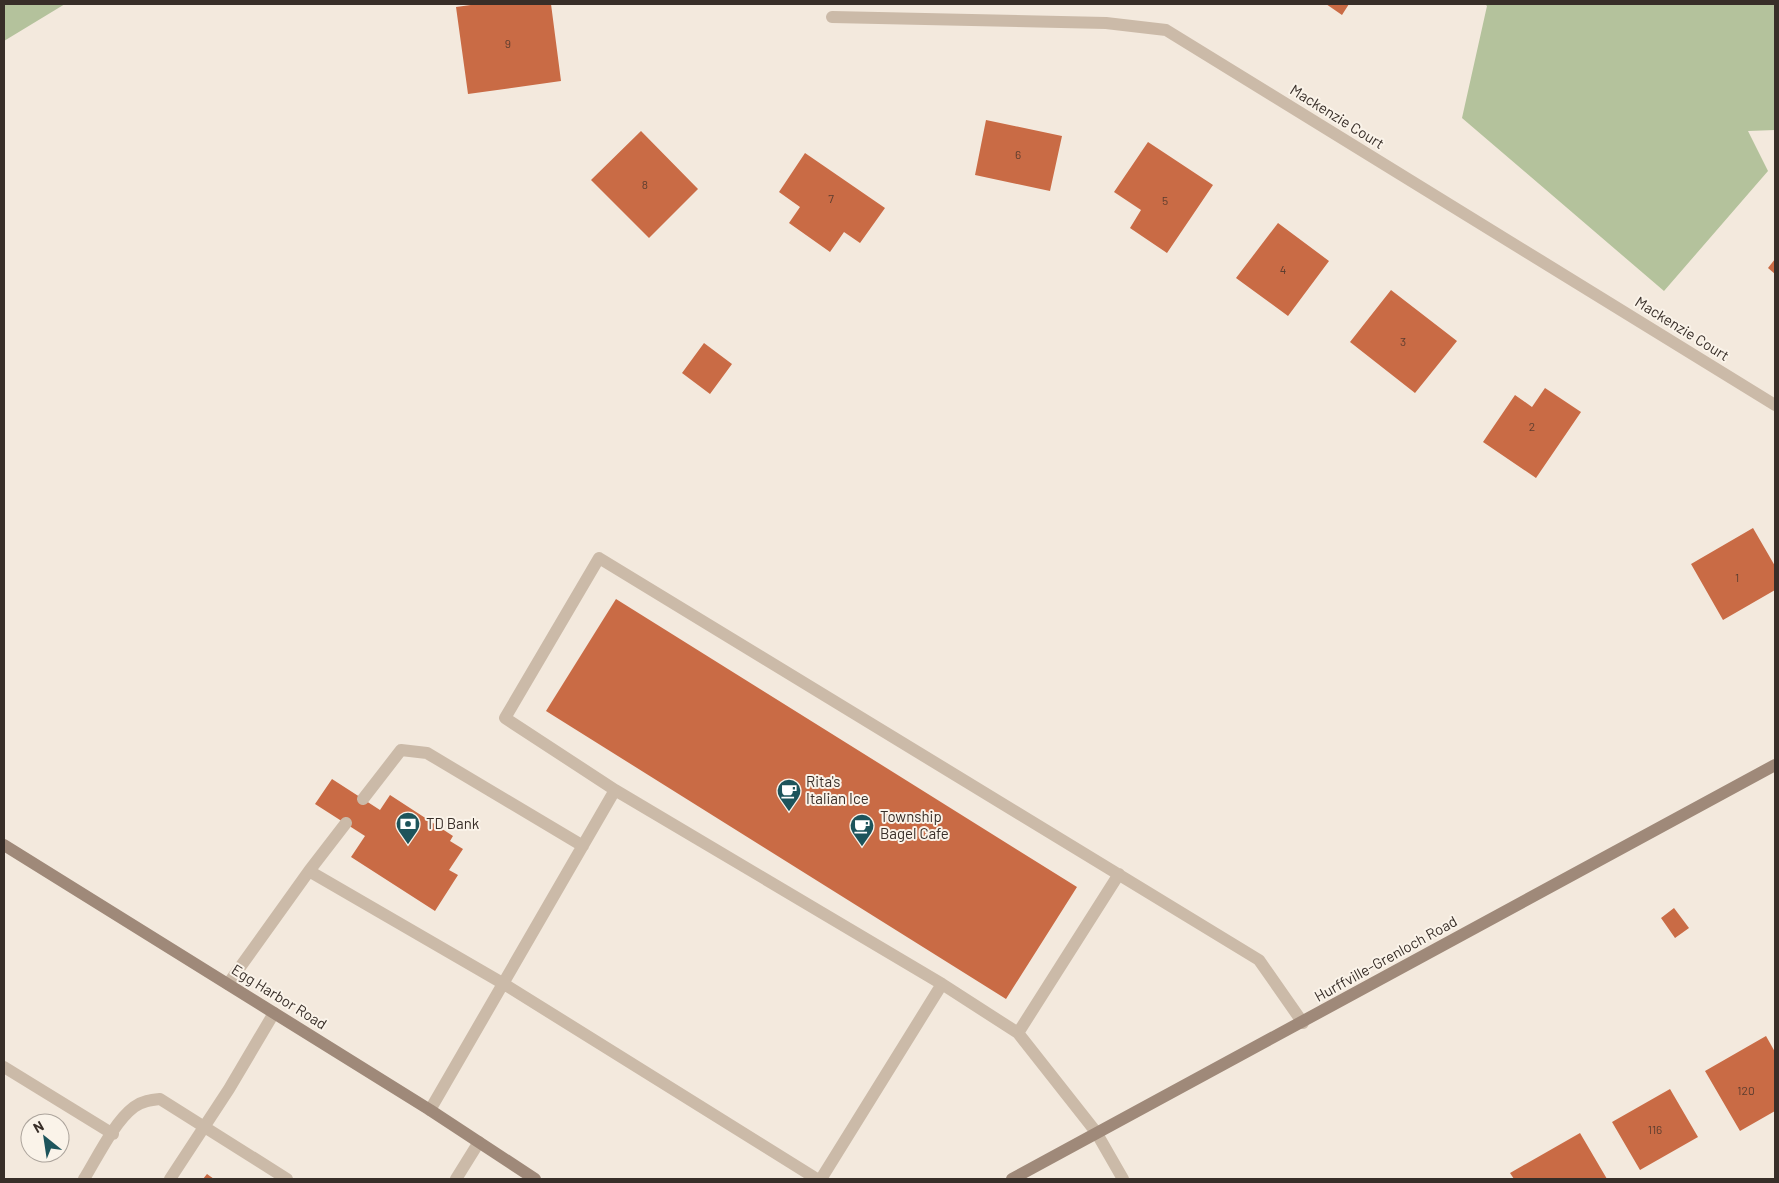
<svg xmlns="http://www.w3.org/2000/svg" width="1779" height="1183" font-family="Barlow,sans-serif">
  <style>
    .green { fill: #b4c29c }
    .building { fill: #c96b45 }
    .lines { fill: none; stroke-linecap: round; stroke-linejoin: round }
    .lane { stroke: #cbbaa8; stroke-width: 12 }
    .street { stroke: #cbbaa8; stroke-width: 12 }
    .secondary { stroke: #9f8979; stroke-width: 12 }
    .labels { text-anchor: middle; stroke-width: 4; stroke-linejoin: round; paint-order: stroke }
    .number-label { font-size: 12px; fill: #5c3d2f }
    .street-label { font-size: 15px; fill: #382e28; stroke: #faf3e9 }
    .poi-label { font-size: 15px; fill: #382e28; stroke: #faf3e9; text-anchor: start }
  </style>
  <rect width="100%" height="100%" fill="#f3e9dd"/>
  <path class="green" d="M 4,4 L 65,4 L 4,41 Z
    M 1485,4 L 1775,4 L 1775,130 L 1748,131 L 1768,171 L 1664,291 L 1462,118 L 1487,6 Z"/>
  <path class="building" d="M 478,4 L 551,4 L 561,81 L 468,94 L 456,7 Z
    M 1326,4 L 1349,4 L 1342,15 Z
    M 986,120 L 1062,136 L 1050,191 L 975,175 Z
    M 641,131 L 698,189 L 649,238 L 591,180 Z
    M 1148,142 L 1213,185 L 1167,253 L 1130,228 L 1141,210 L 1114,192 Z
    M 805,153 L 885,208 L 860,243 L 844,232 L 830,252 L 789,223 L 800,207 L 779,192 Z
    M 1278,223 L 1329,261 L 1288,316 L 1236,278 Z
    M 1775,259 L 1775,274 L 1768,268 Z
    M 1391,290 L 1457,341 L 1415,393 L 1350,342 Z
    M 704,343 L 732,364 L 710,394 L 682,373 Z
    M 1545,388 L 1581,412 L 1536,478 L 1483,442 L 1515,395 L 1532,407 Z
    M 1753,528 L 1775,566 L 1775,590 L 1723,620 L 1691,564 Z
    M 616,599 L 1077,887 L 1006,999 L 546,711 Z
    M 332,779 L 380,810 L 390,795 L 453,836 L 450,841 L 463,849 L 449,870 L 458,875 L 435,911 L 351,857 L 365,836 L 315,804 Z
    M 1674,908 L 1689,928 L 1675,938 L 1661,918 Z
    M 1766,1036 L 1775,1052 L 1775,1111 L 1740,1131 L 1705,1071 Z
    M 1670,1089 L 1698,1137 L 1640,1170 L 1612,1122 Z
    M 1580,1133 L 1607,1179 L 1514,1179 L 1510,1173 Z
    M 207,1174 L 214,1179 L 203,1179 Z"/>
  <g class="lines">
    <path class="lane" d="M 615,790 L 505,718 L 599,558 L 1259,960 L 1303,1023
      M 363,799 L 401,750 L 427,753 L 583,846
      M 309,871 L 346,823
      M 228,984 L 309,871 L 504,984 L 817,1179
      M 1018,1033 L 1119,874
      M 4,1067 L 113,1134
      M 430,1110 L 615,790 L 942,984 L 1018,1033 L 1096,1132 L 1123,1179
      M 84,1179 C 97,1158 114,1122 134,1107 C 142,1101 151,1100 160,1099 L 287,1179
      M 170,1179 L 229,1089 L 274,1013
      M 456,1179 L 479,1142
      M 821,1179 L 942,984"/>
    <path class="street" d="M 832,17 L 1106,23 L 1166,30 L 1775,405"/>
    <path class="secondary" d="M 4,845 L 430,1110 L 535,1179
      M 1012,1179 L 1775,765"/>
  </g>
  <defs>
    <symbol id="cafe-pin" viewBox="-11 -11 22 30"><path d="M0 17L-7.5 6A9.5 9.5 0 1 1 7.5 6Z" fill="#1d545b" stroke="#faf3e9"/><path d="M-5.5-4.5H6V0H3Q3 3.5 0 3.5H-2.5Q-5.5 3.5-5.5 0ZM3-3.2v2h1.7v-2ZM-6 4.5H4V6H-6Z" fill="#fff"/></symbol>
    <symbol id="bank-pin" viewBox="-11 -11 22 30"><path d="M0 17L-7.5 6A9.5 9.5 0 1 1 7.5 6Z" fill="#1d545b" stroke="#faf3e9"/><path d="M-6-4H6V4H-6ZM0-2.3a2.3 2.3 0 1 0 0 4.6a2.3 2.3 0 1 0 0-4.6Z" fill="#fff"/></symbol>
  </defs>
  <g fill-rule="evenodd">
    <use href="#cafe-pin" x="775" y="777" width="28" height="38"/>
    <use href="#bank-pin" x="394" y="810" width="28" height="38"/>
    <use href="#cafe-pin" x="848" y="812" width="28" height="38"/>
  </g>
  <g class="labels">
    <g class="number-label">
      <text x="508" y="48">9</text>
      <text x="1018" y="159">6</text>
      <text x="645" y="189">8</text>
      <text x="831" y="203">7</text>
      <text x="1165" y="205">5</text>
      <text x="1283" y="274">4</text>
      <text x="1403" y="346">3</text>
      <text x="1532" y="431">2</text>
      <text x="1737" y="582">1</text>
      <text x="1746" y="1095">120</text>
      <text x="1655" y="1134">116</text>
    </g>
    <g class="street-label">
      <text transform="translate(1337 117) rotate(32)" y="5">Mackenzie Court</text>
      <text transform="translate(1682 329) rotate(32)" y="5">Mackenzie Court</text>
      <text transform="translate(1386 959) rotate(-29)" y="5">Hurffville-Grenloch Road</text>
      <text transform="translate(279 997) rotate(32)" y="5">Egg Harbor Road</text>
    </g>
    <g class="poi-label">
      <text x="806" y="787">Rita's<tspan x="806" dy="17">Italian Ice</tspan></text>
      <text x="880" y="822">Township<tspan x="880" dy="17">Bagel Cafe</tspan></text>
      <text x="426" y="829">TD Bank</text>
    </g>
  </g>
  <rect width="1779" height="1183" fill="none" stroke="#382e28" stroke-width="10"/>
  <g transform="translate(45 1138) rotate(330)"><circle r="24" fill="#faf3e9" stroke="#aca49c"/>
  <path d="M0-4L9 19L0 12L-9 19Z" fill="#1d545b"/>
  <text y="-8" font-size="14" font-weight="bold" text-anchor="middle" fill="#382e28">N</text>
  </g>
</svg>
